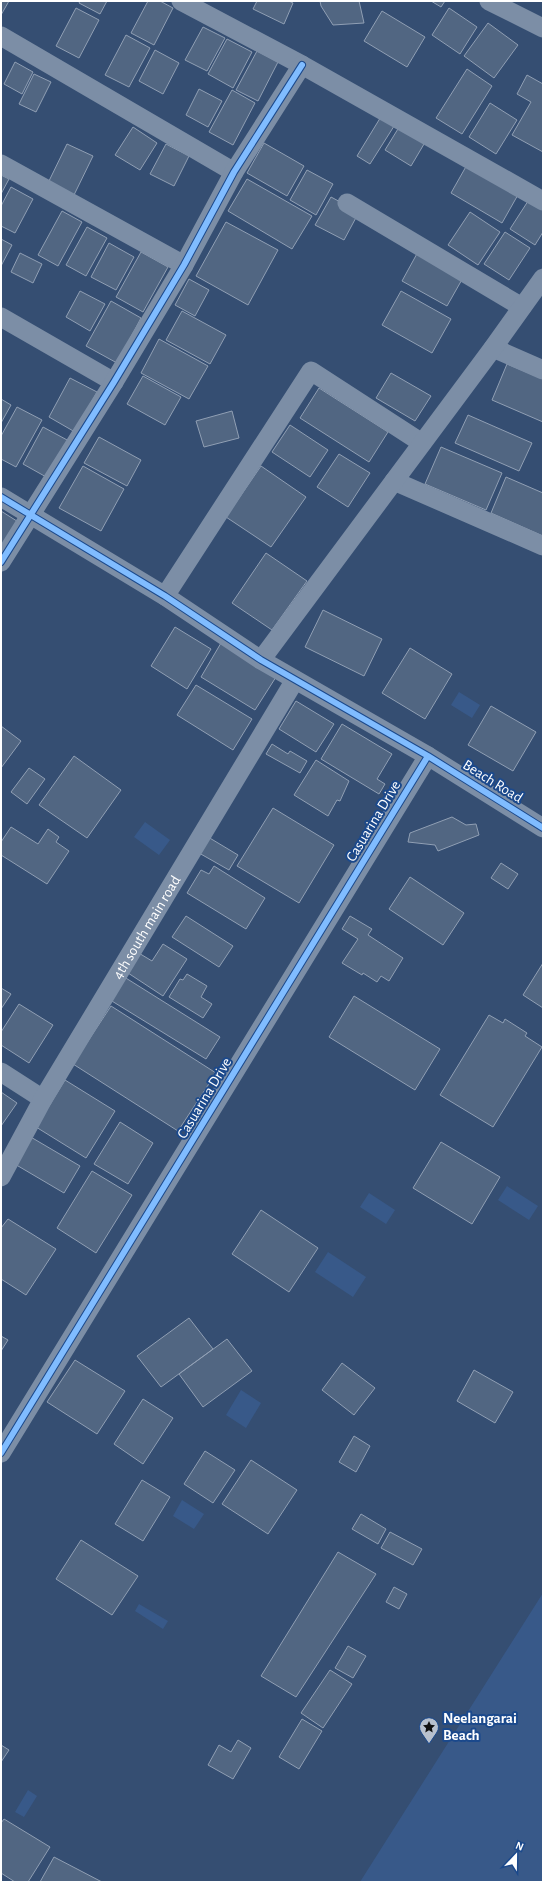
<svg xmlns="http://www.w3.org/2000/svg" width="544" height="1883" font-family="'Alegreya Sans',sans-serif">
  <style>
    .water { fill: #385989 }
    .building { fill: #516682; stroke: #909fb4 }
    .lines { fill: none; stroke-linecap: round; stroke-linejoin: round }
    .street { stroke: #7c8ea6; stroke-width: 19 }
    .cycleway-casing { stroke: #1b498c; stroke-width: 8 }
    .cycleway { stroke: #80bcff; stroke-width: 6 }
    .labels { text-anchor: middle; stroke-width: 4; stroke-linejoin: round; paint-order: stroke }
    .street-label { font-size: 15px; fill: #fff; stroke: #1b498c }
    .poi-label { font-size: 15px; font-weight: bold; fill: #fff; stroke: #1b498c; text-anchor: start }
  </style>
  <rect width="100%" height="100%" fill="#354e72"/>
  <path class="water" d="M 459,692 L 480,705 L 472,718 L 451,705 Z
    M 145,822 L 170,840 L 159,855 L 134,837 Z
    M 507,1186 L 538,1206 L 529,1220 L 498,1200 Z
    M 369,1193 L 395,1210 L 386,1224 L 360,1207 Z
    M 328,1252 L 366,1277 L 353,1297 L 315,1272 Z
    M 241,1390 L 261,1403 L 246,1428 L 226,1415 Z
    M 182,1500 L 204,1514 L 194,1529 L 173,1516 Z
    M 543,1593 L 543,1882 L 360,1882 Z
    M 139,1604 L 168,1621 L 163,1629 L 135,1611 Z
    M 28,1790 L 37,1796 L 24,1817 L 15,1812 Z"/>
  <path class="building" d="M 1,1 L 9,1 L 1,15 Z
    M 80,1 L 107,1 L 100,14 L 79,3 Z
    M 148,1 L 160,1 L 173,8 L 154,45 L 131,33 Z
    M 257,1 L 289,1 L 293,3 L 284,24 L 253,9 Z
    M 320,1 L 359,1 L 364,23 L 333,25 L 321,6 Z
    M 431,1 L 445,1 L 441,7 Z
    M 76,8 L 99,20 L 79,58 L 56,46 Z
    M 449,8 L 477,27 L 460,54 L 432,35 Z
    M 382,11 L 425,37 L 407,67 L 364,41 Z
    M 488,23 L 518,45 L 494,78 L 464,56 Z
    M 203,27 L 225,38 L 207,71 L 185,60 Z
    M 126,35 L 150,48 L 129,87 L 105,75 Z
    M 227,39 L 252,52 L 233,88 L 208,74 Z
    M 155,50 L 179,63 L 163,94 L 139,81 Z
    M 257,51 L 278,62 L 258,101 L 236,90 Z
    M 15,62 L 33,72 L 22,94 L 4,84 Z
    M 467,69 L 492,86 L 462,134 L 436,118 Z
    M 34,74 L 51,82 L 36,112 L 19,104 Z
    M 527,75 L 543,84 L 543,152 L 512,135 L 531,102 L 517,94 Z
    M 199,89 L 222,101 L 208,127 L 186,115 Z
    M 232,90 L 255,103 L 233,145 L 209,132 Z
    M 490,103 L 517,120 L 496,154 L 469,137 Z
    M 382,115 L 396,123 L 370,164 L 357,156 Z
    M 401,124 L 427,139 L 411,166 L 385,150 Z
    M 133,127 L 157,143 L 140,170 L 115,155 Z
    M 264,143 L 304,166 L 287,196 L 247,173 Z
    M 67,144 L 93,156 L 74,195 L 48,183 Z
    M 166,144 L 189,156 L 174,186 L 150,174 Z
    M 468,163 L 519,193 L 502,223 L 451,193 Z
    M 307,170 L 333,184 L 316,215 L 290,200 Z
    M 1,175 L 9,179 L 1,194 Z
    M 247,179 L 312,216 L 292,249 L 228,211 Z
    M 11,187 L 33,199 L 15,233 L 1,226 L 1,206 Z
    M 331,197 L 359,212 L 344,240 L 315,225 Z
    M 530,198 L 543,206 L 543,232 L 535,245 L 510,229 Z
    M 62,211 L 82,222 L 58,266 L 38,255 Z
    M 470,212 L 500,232 L 478,265 L 448,245 Z
    M 226,222 L 278,250 L 248,305 L 196,276 Z
    M 87,227 L 107,238 L 86,276 L 66,265 Z
    M 505,232 L 530,248 L 509,280 L 484,264 Z
    M 1,239 L 12,245 L 1,266 Z
    M 109,243 L 134,257 L 116,290 L 91,277 Z
    M 419,250 L 464,276 L 447,306 L 402,281 Z
    M 141,252 L 168,267 L 143,312 L 116,297 Z
    M 20,253 L 42,264 L 33,283 L 11,272 Z
    M 189,279 L 209,290 L 195,316 L 175,305 Z
    M 80,291 L 105,304 L 90,331 L 66,317 Z
    M 401,291 L 451,319 L 432,353 L 382,325 Z
    M 111,301 L 141,318 L 117,363 L 86,346 Z
    M 182,311 L 226,335 L 210,364 L 166,340 Z
    M 159,339 L 208,366 L 189,399 L 141,373 Z
    M 507,364 L 543,379 L 543,422 L 492,400 Z
    M 391,373 L 431,396 L 415,421 L 376,398 Z
    M 143,376 L 181,397 L 165,425 L 127,404 Z
    M 70,378 L 97,392 L 75,432 L 49,417 Z
    M 319,388 L 388,432 L 369,462 L 300,418 Z
    M 1,399 L 11,405 L 1,423 Z
    M 17,407 L 42,420 L 16,467 L 1,459 L 1,436 Z
    M 232,411 L 239,438 L 204,447 L 196,421 Z
    M 468,415 L 532,443 L 519,471 L 455,443 Z
    M 290,425 L 328,450 L 310,477 L 272,452 Z
    M 43,427 L 69,441 L 48,478 L 23,464 Z
    M 99,437 L 141,460 L 127,486 L 84,463 Z
    M 441,447 L 502,473 L 486,510 L 425,484 Z
    M 339,454 L 370,473 L 348,507 L 317,487 Z
    M 83,466 L 124,489 L 101,531 L 59,508 Z
    M 261,466 L 306,497 L 271,547 L 226,517 Z
    M 506,477 L 543,493 L 543,536 L 491,513 Z
    M 1,511 L 20,523 L 1,552 Z
    M 266,553 L 307,581 L 272,630 L 232,603 Z
    M 323,610 L 382,639 L 364,676 L 305,647 Z
    M 175,627 L 211,649 L 187,689 L 151,666 Z
    M 221,643 L 276,677 L 255,710 L 201,677 Z
    M 410,648 L 452,674 L 425,719 L 382,693 Z
    M 196,685 L 252,719 L 233,750 L 177,715 Z
    M 296,701 L 334,724 L 316,752 L 279,729 Z
    M 491,706 L 536,732 L 513,771 L 468,745 Z
    M 342,724 L 392,754 L 377,779 L 385,784 L 379,794 L 321,759 Z
    M 1,726 L 21,741 L 1,768 Z
    M 272,744 L 288,754 L 290,751 L 307,761 L 300,773 L 266,754 Z
    M 74,756 L 121,790 L 87,838 L 39,805 Z
    M 316,760 L 349,781 L 340,801 L 337,800 L 328,816 L 294,795 Z
    M 29,768 L 45,779 L 27,804 L 11,792 Z
    M 273,808 L 334,845 L 299,903 L 237,866 Z
    M 452,817 L 466,825 L 476,824 L 479,835 L 438,851 L 435,845 L 408,842 L 410,833 Z
    M 11,827 L 38,844 L 48,829 L 59,837 L 56,842 L 69,851 L 47,884 L 1,855 L 1,842 Z
    M 208,837 L 238,855 L 229,870 L 199,853 Z
    M 501,863 L 518,874 L 508,889 L 491,878 Z
    M 214,866 L 265,898 L 246,929 L 187,893 L 201,870 L 209,874 Z
    M 410,877 L 464,913 L 443,945 L 389,909 Z
    M 186,916 L 233,946 L 219,967 L 172,937 Z
    M 350,916 L 372,929 L 368,935 L 403,958 L 389,981 L 381,976 L 377,982 L 363,973 L 362,975 L 342,963 L 358,939 L 342,929 Z
    M 163,944 L 187,959 L 163,996 L 125,971 L 137,952 L 152,961 Z
    M 543,963 L 543,1008 L 523,995 Z
    M 187,974 L 207,986 L 201,997 L 212,1004 L 203,1018 L 169,997 L 180,979 L 183,980 Z
    M 121,975 L 220,1037 L 206,1059 L 107,998 Z
    M 1,988 L 11,994 L 1,1009 Z
    M 354,996 L 440,1049 L 415,1090 L 329,1037 Z
    M 19,1004 L 53,1025 L 29,1063 L 1,1045 L 1,1032 Z
    M 111,1006 L 216,1073 L 178,1131 L 73,1064 Z
    M 489,1015 L 503,1023 L 505,1019 L 527,1033 L 525,1036 L 542,1047 L 493,1127 L 440,1095 Z
    M 65,1080 L 115,1111 L 86,1158 L 36,1127 Z
    M 1,1092 L 17,1103 L 1,1126 Z
    M 120,1122 L 153,1143 L 128,1184 L 94,1164 Z
    M 29,1136 L 80,1166 L 64,1193 L 13,1163 Z
    M 441,1142 L 500,1177 L 472,1224 L 413,1188 Z
    M 92,1171 L 132,1195 L 96,1253 L 57,1228 Z
    M 261,1210 L 318,1248 L 289,1292 L 232,1254 Z
    M 8,1219 L 56,1249 L 26,1295 L 1,1279 L 1,1228 Z
    M 189,1318 L 213,1349 L 161,1387 L 137,1356 Z
    M 1,1336 L 8,1340 L 1,1351 Z
    M 227,1339 L 252,1371 L 203,1407 L 179,1374 Z
    M 75,1360 L 125,1391 L 97,1434 L 47,1402 Z
    M 342,1363 L 375,1388 L 354,1415 L 322,1390 Z
    M 474,1370 L 513,1392 L 495,1423 L 457,1401 Z
    M 143,1399 L 173,1418 L 143,1464 L 114,1444 Z
    M 354,1436 L 370,1446 L 356,1472 L 339,1462 Z
    M 205,1451 L 235,1470 L 213,1503 L 184,1484 Z
    M 251,1460 L 297,1490 L 268,1534 L 222,1504 Z
    M 142,1480 L 170,1497 L 143,1541 L 115,1524 Z
    M 361,1514 L 386,1529 L 378,1544 L 352,1529 Z
    M 390,1532 L 422,1549 L 413,1565 L 381,1548 Z
    M 81,1540 L 138,1576 L 112,1615 L 56,1579 Z
    M 338,1552 L 376,1574 L 296,1697 L 261,1676 Z
    M 394,1587 L 407,1594 L 399,1609 L 386,1602 Z
    M 348,1646 L 366,1656 L 353,1678 L 335,1668 Z
    M 330,1670 L 352,1684 L 323,1728 L 301,1713 Z
    M 302,1719 L 322,1731 L 299,1769 L 279,1757 Z
    M 238,1740 L 251,1748 L 233,1779 L 208,1765 L 219,1745 L 231,1752 Z
    M 1,1745 L 9,1750 L 1,1762 Z
    M 4,1819 L 50,1847 L 28,1882 L 15,1882 L 1,1873 L 1,1823 Z
    M 54,1857 L 102,1882 L 40,1882 Z"/>
  <g class="lines">
    <g class="street">
      <path d="M 181,1 L 302,65 L 543,201"/>
      <path d="M 489,1 L 543,28"/>
      <path d="M 1,36 L 234,172"/>
      <path d="M 1,164 L 184,265"/>
      <path d="M 347,203 L 522,307"/>
      <path d="M 1,317 L 114,382"/>
      <path d="M 493,348 L 543,370"/>
      <path d="M 394,481 L 543,546"/>
      <path d="M 1,497 L 165,596 L 261,660 L 428,756 L 543,828"/>
      <path d="M 1,562 L 114,382 L 184,265 L 234,172 L 302,65"/>
      <path d="M 165,596 L 311,371 L 422,443"/>
      <path d="M 261,660 L 493,348 L 543,278"/>
      <path d="M 1,1072 L 43,1099"/>
      <path id="s1" d="M 1,1177 L 43,1099 L 295,680"/>
      <path d="M 1,1453 L 428,756"/>
    </g>
    <defs>
      <path id="cycleway" d="M 1,497 L 165,596 L 261,660 L 428,756 L 543,828
        M 1,562 L 114,382 L 184,265 L 234,172 L 302,65
        M 1,1453 L 428,756"/>
    </defs>
    <use href="#cycleway" class="cycleway-casing"/>
    <use href="#cycleway" class="cycleway"/>
  </g>
  <defs>
    <symbol id="sight-pin" viewBox="-11 -11 22 30"><path d="M0 17L-7.5 6A9.5 9.5 0 1 1 7.5 6Z" fill="#b8c1ce" stroke="#1b498c"/><path d="M0-6L1.8-2.2L6-1.7L2.9 1.2L3.7 5.4L0 3.3L-3.7 5.4L-2.9 1.2L-6-1.7L-1.8-2.2Z" fill="#111"/></symbol>
  </defs>
  <g fill-rule="evenodd">
    <use href="#sight-pin" x="418" y="1716" width="22" height="30"/>
  </g>
  <g class="labels">
    <g class="street-label">
      <text transform="translate(493 781) rotate(32)" y="5">Beach Road</text>
      <text transform="translate(373 821) rotate(-59)" y="5">Casuarina Drive</text>
      <text dy="5" stroke="none"><textPath href="#s1" startOffset="289">4th south main road</textPath></text>
      <text transform="translate(204 1098) rotate(-59)" y="5">Casuarina Drive</text>
    </g>
    <g class="poi-label">
      <text x="443" y="1723">Neelangarai<tspan x="443" dy="17">Beach</tspan></text>
    </g>
  </g>
  <rect width="544" height="1883" fill="none" stroke="#ffffff" stroke-width="4"/>
  <g transform="translate(516 1855) rotate(22)" stroke="#1b498c" stroke-width="3" paint-order="stroke">
  <path d="M0-3L7 15L0 10L-7 15Z" fill="#ffffff"/>
  <text y="-6" font-size="11" font-weight="bold" text-anchor="middle" fill="#ffffff">N</text>
  </g>
</svg>
